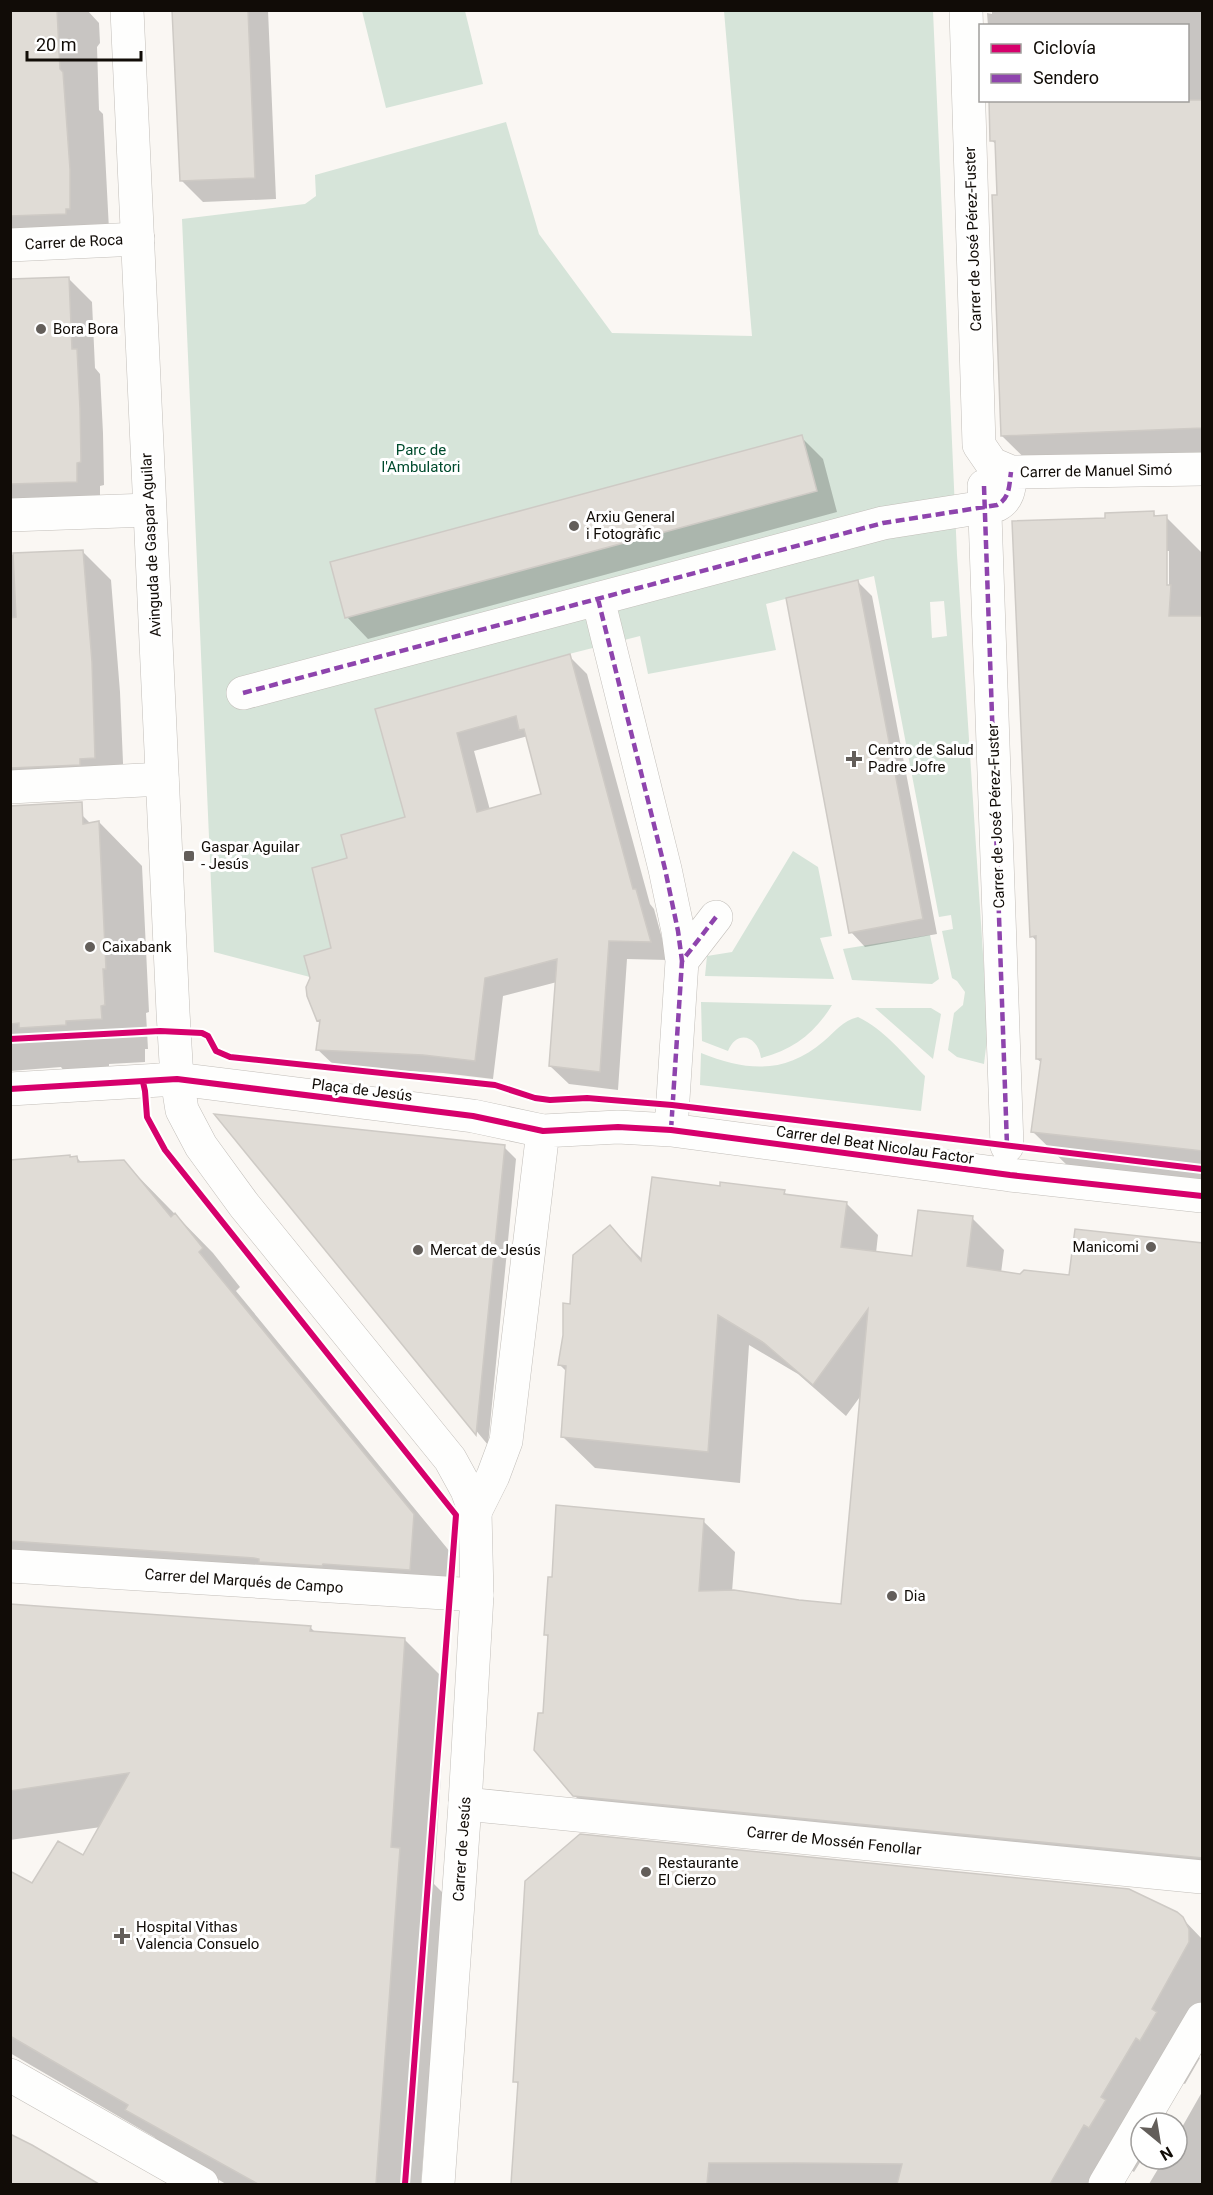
<svg xmlns="http://www.w3.org/2000/svg" width="1213" height="2195" font-family="Roboto,sans-serif">
  <style>
    .green { fill: #d6e4d9; fill-rule: evenodd }
    .shadow { fill: #0003; fill-rule: evenodd }
    .building { fill: #e0dcd6; stroke: #cecac5; stroke-width: 1.5; fill-rule: evenodd }
    .lines { fill: none; stroke-linecap: round; stroke-linejoin: round }
    .street-casing { stroke: #c2beb9; stroke-width: 34 }
    .secondary-casing { stroke: #c2beb9; stroke-width: 34 }
    .street { stroke: #fefefd; stroke-width: 33 }
    .secondary { stroke: #fefefd; stroke-width: 33 }
    .quiet { stroke: #8e44ad; stroke-width: 4.5; stroke-dasharray: 9 4.5; stroke-linecap: butt }
    .cycleway-casing { stroke: #fff; stroke-width: 10 }
    .cycleway { stroke: #d6006c; stroke-width: 6 }
    .poi-dot { fill: #635e5a; stroke: #fff; stroke-width: 2 }
    .labels { text-anchor: middle; stroke-width: 6; stroke-linejoin: round; paint-order: stroke }
    .street-label { font-size: 15px; fill: #110c07; stroke: #fff }
    .poi-label { font-size: 15px; fill: #110c07; stroke: #fff; text-anchor: start }
    .park-label { font-size: 15px; fill: #004b2d; stroke: #fff }
  </style>
  <rect width="100%" height="100%" fill="#faf7f3"/>
  <path class="green" d="M 362,11 L 465,11 L 483,84 L 386,108 Z
    M 724,11 L 933,11 L 957,555 L 988,1031 L 984,1064 L 957,1057 L 948,1050 L 954,1013 L 963,1005 L 965,992 L 957,981 L 952,978 L 942,931 L 953,929 L 951,915 L 939,917 L 874,576 L 766,604 L 776,650 L 648,674 L 640,636 L 569,654 L 375,709 L 405,817 L 341,835 L 347,858 L 312,868 L 331,949 L 310,977 L 214,952 L 182,219 L 305,204 L 316,196 L 315,175 L 506,122 L 539,234 L 612,333 L 752,336 ZM 944,601 L 947,636 L 932,638 L 930,602 Z
    M 793,851 L 818,867 L 832,936 L 820,938 L 834,979 L 705,976 L 707,956 L 732,952 Z
    M 930,935 L 939,979 L 932,984 L 852,980 L 843,949 Z
    M 701,1002 L 832,1005 C 815,1033 793,1050 761,1058 C 758,1036 737,1029 728,1051 L 702,1041 Z
    M 875,1008 L 931,1008 L 941,1014 L 933,1059 Z
    M 858,1017 C 884,1029 905,1056 925,1076 L 921,1111 L 700,1085 L 701,1053 C 747,1071 784,1075 824,1041 C 836,1031 842,1021 858,1017 Z"/>
  <path class="shadow" d="M 10,10 L 87,10 L 99,23 L 100,43 L 97,47 L 99,110 L 103,114 L 110,249 L 10,257 Z
    M 174,10 L 268,10 L 276,199 L 203,202 L 181,180 Z
    M 992,10 L 1202,10 L 1202,472 L 1045,478 L 1002,436 L 997,145 L 991,140 L 1188,100 L 1188,26 L 988,26 L 987,13 L 992,14 Z
    M 68,278 L 92,302 L 95,368 L 100,374 L 103,433 L 104,485 L 100,486 L 100,504 L 10,509 L 10,281 Z
    M 801,437 L 823,459 L 837,512 L 368,639 L 347,617 Z
    M 1153,513 L 1157,517 L 1166,517 L 1202,553 L 1202,1185 L 1072,1170 L 1032,1131 L 1042,1063 L 1037,1059 L 1037,942 L 1032,936 L 1107,519 ZM 1166,551 L 1169,551 L 1169,593 L 1166,593 Z
    M 82,551 L 111,580 L 120,692 L 124,786 L 10,796 L 10,555 Z
    M 858,582 L 872,596 L 937,934 L 865,947 L 851,932 Z
    M 569,656 L 587,674 L 650,904 L 654,909 L 668,960 L 627,959 L 618,1090 L 569,1084 L 550,1066 L 557,982 L 503,996 L 493,1079 L 443,1073 L 336,1067 L 317,1049 L 321,1022 L 319,1020 L 349,860 L 407,818 L 377,710 ZM 528,736 L 543,795 L 490,810 L 474,751 Z
    M 82,815 L 91,824 L 99,822 L 142,866 L 149,1012 L 146,1013 L 148,1049 L 145,1049 L 145,1062 L 109,1064 L 109,1069 L 64,1071 L 61,1067 L 10,1071 L 10,819 Z
    M 217,1116 L 504,1147 L 516,1159 L 488,1445 Z
    M 77,1158 L 83,1164 L 123,1161 L 213,1253 L 240,1287 L 236,1291 L 451,1553 L 447,1607 L 10,1575 L 10,1161 Z
    M 721,1187 L 784,1192 L 788,1196 L 846,1203 L 878,1235 L 876,1253 L 913,1258 L 972,1218 L 1004,1250 L 1001,1273 L 1021,1275 L 1070,1277 L 1202,1245 L 1202,1887 L 606,1827 L 574,1795 L 544,1715 L 549,1638 L 546,1635 L 703,1521 L 735,1552 L 732,1592 L 842,1605 L 862,1394 L 846,1416 L 798,1374 L 749,1345 L 740,1483 L 595,1468 L 563,1437 L 567,1372 L 560,1365 L 571,1305 L 610,1227 L 643,1260 Z
    M 10,1605 L 310,1627 L 316,1633 L 404,1639 L 447,1682 L 434,1884 L 443,1893 L 421,2184 L 226,2184 L 170,2152 L 154,2137 L 10,2053 L 10,1870 L 11,1873 L 33,1885 L 83,1857 L 101,1827 L 10,1840 Z
    M 1182,1918 L 1202,1939 L 1202,2042 L 1196,2054 L 1200,2058 L 1185,2084 L 1181,2082 L 1141,2123 L 1142,2159 L 1134,2172 L 1129,2169 L 1120,2184 L 513,2184 L 519,2085 L 515,2081 Z
    M 1202,2092 L 1202,2184 L 1149,2184 L 1164,2159 L 1177,2159 L 1177,2136 Z
    M 10,2135 L 95,2184 L 10,2184 Z"/>
  <path class="building" d="M 10,10 L 57,10 L 60,69 L 63,72 L 70,169 L 70,209 L 66,209 L 66,214 L 10,216 Z
    M 172,10 L 248,10 L 255,178 L 180,181 Z
    M 989,100 L 1203,100 L 1203,428 L 1001,436 L 992,195 L 997,195 L 995,141 L 990,141 Z
    M 69,277 L 72,349 L 77,349 L 80,409 L 81,462 L 77,463 L 77,482 L 10,484 L 10,279 Z
    M 802,435 L 817,491 L 345,618 L 330,562 Z
    M 1154,511 L 1154,516 L 1167,515 L 1167,585 L 1171,585 L 1169,616 L 1203,616 L 1203,1151 L 1031,1132 L 1041,1059 L 1036,1059 L 1036,936 L 1030,937 L 1012,521 L 1105,518 L 1105,513 Z
    M 83,550 L 92,662 L 95,758 L 80,759 L 80,765 L 10,768 L 10,618 L 16,617 L 13,553 Z
    M 858,580 L 923,919 L 849,933 L 786,598 Z
    M 570,654 L 633,889 L 636,889 L 651,942 L 609,941 L 600,1072 L 549,1066 L 557,959 L 485,978 L 475,1061 L 423,1055 L 316,1050 L 320,1020 L 317,1021 L 307,996 L 306,987 L 310,978 L 304,956 L 331,948 L 312,868 L 347,858 L 341,835 L 405,817 L 375,709 ZM 516,716 L 519,730 L 524,729 L 541,794 L 477,812 L 457,733 Z
    M 82,802 L 83,824 L 99,821 L 106,969 L 103,969 L 105,1005 L 101,1006 L 102,1019 L 66,1021 L 66,1025 L 19,1028 L 19,1023 L 10,1024 L 10,806 Z
    M 214,1114 L 505,1145 L 476,1435 Z
    M 70,1155 L 70,1157 L 77,1156 L 78,1162 L 124,1160 L 171,1217 L 175,1213 L 203,1248 L 199,1252 L 414,1514 L 410,1570 L 323,1564 L 322,1566 L 259,1562 L 259,1559 L 254,1558 L 10,1541 L 10,1160 Z
    M 652,1177 L 720,1186 L 720,1182 L 785,1190 L 784,1194 L 847,1202 L 841,1247 L 912,1256 L 918,1210 L 973,1216 L 967,1266 L 1020,1274 L 1024,1270 L 1069,1275 L 1075,1229 L 1203,1243 L 1203,1858 L 573,1796 L 534,1750 L 538,1713 L 543,1713 L 548,1635 L 544,1635 L 548,1577 L 552,1577 L 556,1505 L 704,1519 L 699,1591 L 734,1590 L 799,1600 L 841,1604 L 868,1309 L 813,1385 L 764,1343 L 718,1315 L 708,1452 L 561,1437 L 566,1366 L 558,1365 L 563,1335 L 563,1303 L 570,1304 L 573,1255 L 610,1225 L 641,1261 Z
    M 10,1604 L 311,1626 L 310,1631 L 405,1638 L 391,1847 L 400,1848 L 376,2184 L 258,2184 L 125,2110 L 128,2105 L 10,2036 L 10,1871 L 32,1883 L 58,1841 L 83,1855 L 129,1773 L 10,1791 Z
    M 580,1834 L 1129,1889 L 1177,1912 L 1183,1917 L 1189,1929 L 1189,1942 L 1152,2009 L 1157,2012 L 1140,2041 L 1136,2038 L 1101,2097 L 1106,2100 L 1089,2128 L 1084,2125 L 1050,2184 L 897,2184 L 902,2164 L 793,2163 L 709,2163 L 707,2184 L 511,2184 L 518,2082 L 513,2082 L 525,1881 Z
    M 10,2134 L 32,2145 L 99,2184 L 10,2184 Z"/>
  <g class="lines">
    <defs>
      <path id="street" d="M 966,10 L 979,445 L 992,464 L 1011,472 L 1202,469
        M 10,245 L 138,239
        M 984,486 L 1007,1146
        M 10,515 L 149,510
        M 598,599 L 665,869 L 678,931 L 682,961
        M 243,693 L 883,523 L 997,505 C 1010,498 1009,486 1011,472
        M 10,787 L 162,779
        M 177,1079 L 473,1116 L 543,1131 L 618,1127 L 671,1130 L 1010,1175 L 1202,1196
        M 671,1130 L 682,961 L 716,917
        M 475,1512 L 493,1476 L 506,1441 L 543,1131
        M 10,1566 L 477,1595
        M 465,1804 L 1202,1877
        M 10,2075 L 202,2184
        M 1105,2184 L 1202,2019"/>
      <path id="secondary" d="M 127,10 L 173,1012 L 177,1079 L 182,1110 L 201,1146 L 244,1205 L 450,1459 L 467,1490 L 475,1512 L 477,1595 L 465,1804 L 438,2184
        M 10,1089 L 177,1079"/>
    </defs>
    <use href="#street" class="street-casing"/>
    <use href="#secondary" class="secondary-casing"/>
    <use href="#street" class="street"/>
    <use href="#secondary" class="secondary"/>
    <path class="quiet" d="M 984,486 L 1007,1146
      M 598,599 L 665,869 L 678,931 L 682,961
      M 243,693 L 883,523 L 997,505 C 1010,498 1009,486 1011,472
      M 671,1130 L 682,961 L 716,917"/>
    <defs>
      <path id="cycleway" d="M 10,1039 L 160,1031 L 202,1033 L 208,1036 L 216,1051 L 230,1057 L 495,1085 L 535,1098 L 550,1100 L 587,1098 L 672,1105 L 1202,1169
        M 143,1082 L 145,1091 L 147,1117 L 165,1150 L 456,1515 L 405,2184
        M 10,1089 L 177,1079 L 473,1116 L 543,1131 L 618,1127 L 671,1130 L 1010,1175 L 1202,1196"/>
    </defs>
    <use href="#cycleway" class="cycleway-casing"/>
    <use href="#cycleway" class="cycleway"/>
  </g>
  <g class="poi-dot">
    <circle cx="41" cy="329" r="6"/>
    <circle cx="574" cy="526" r="6"/>
    <path d="M851 750h6v6h6v6h-6v6h-6v-6h-6v-6h6z"/>
    <rect x="183" y="850" width="12" height="12" rx="3"/>
    <circle cx="90" cy="947" r="6"/>
    <circle cx="1151" cy="1247" r="6"/>
    <circle cx="418" cy="1250" r="6"/>
    <circle cx="892" cy="1596" r="6"/>
    <circle cx="646" cy="1872" r="6"/>
    <path d="M119 1927h6v6h6v6h-6v6h-6v-6h-6v-6h6z"/>
  </g>
  <g class="labels">
    <g class="street-label">
      <text transform="translate(973 239) rotate(-92)" y="5">Carrer de José Pérez-Fuster</text>
      <text transform="translate(74 242) rotate(-3)" y="5">Carrer de Roca</text>
      <text transform="translate(1096 471) rotate(-1)" y="5">Carrer de Manuel Simó</text>
      <text transform="translate(151 545) rotate(-93)" y="5">Avinguda de Gaspar Aguilar</text>
      <text transform="translate(996 816) rotate(-92)" y="5">Carrer de José Pérez-Fuster</text>
      <text transform="translate(362 1090) rotate(7)" y="5">Plaça de Jesús</text>
      <text transform="translate(875 1145) rotate(8)" y="5">Carrer del Beat Nicolau Factor</text>
      <text transform="translate(244 1581) rotate(4)" y="5">Carrer del Marqués de Campo</text>
      <text transform="translate(834 1841) rotate(6)" y="5">Carrer de Mossén Fenollar</text>
      <text transform="translate(462 1849) rotate(-86)" y="5">Carrer de Jesús</text>
    </g>
    <g class="poi-label">
      <text x="53" y="334">Bora Bora</text>
      <text x="586" y="522">Arxiu General<tspan x="586" dy="17">i Fotogràfic</tspan></text>
      <text x="868" y="755">Centro de Salud<tspan x="868" dy="17">Padre Jofre</tspan></text>
      <text x="201" y="852">Gaspar Aguilar<tspan x="201" dy="17">- Jesús</tspan></text>
      <text x="102" y="952">Caixabank</text>
      <text x="1139" y="1252" text-anchor="end">Manicomi</text>
      <text x="430" y="1255">Mercat de Jesús</text>
      <text x="904" y="1601">Dia</text>
      <text x="658" y="1868">Restaurante<tspan x="658" dy="17">El Cierzo</tspan></text>
      <text x="136" y="1932">Hospital Vithas<tspan x="136" dy="17">Valencia Consuelo</tspan></text>
    </g>
    <g class="park-label">
      <text x="421" y="455">Parc de<tspan x="421" dy="17">l'Ambulatori</tspan></text>
    </g>
  </g>
  <rect width="1213" height="2195" fill="none" stroke="#110c07" stroke-width="24"/>
  <rect x="979" y="24" width="210" height="78" fill="#ffffff" stroke="#a09e9c" stroke-width="1.5"/>
  <rect x="991" y="44" width="30" height="9" fill="#d6006c" stroke="#a09e9c" stroke-width="1.5"/>
  <text x="1033" y="54" font-size="18" fill="#110c07">Ciclovía</text>
  <rect x="991" y="74" width="30" height="9" fill="#8e44ad" stroke="#a09e9c" stroke-width="1.5"/>
  <text x="1033" y="84" font-size="18" fill="#110c07">Sendero</text>
  <g transform="translate(1159 2141) rotate(150)"><circle r="28" fill="#ffffff" stroke="#a09e9c" stroke-width="1.5"/>
  <path d="M0-4.5L10 22L0 15L-10 22Z" fill="#635e5a"/>
  <text y="-9" font-size="16" font-weight="bold" text-anchor="middle" fill="#110c07">N</text>
  </g>
  <path d="M27 51v9h114v-9" fill="none" stroke="#110c07" stroke-width="3"/>
  <text x="36" y="51" font-size="18" fill="#110c07" stroke="#ffffff" stroke-width="4.5" paint-order="stroke">20 m</text>
</svg>
